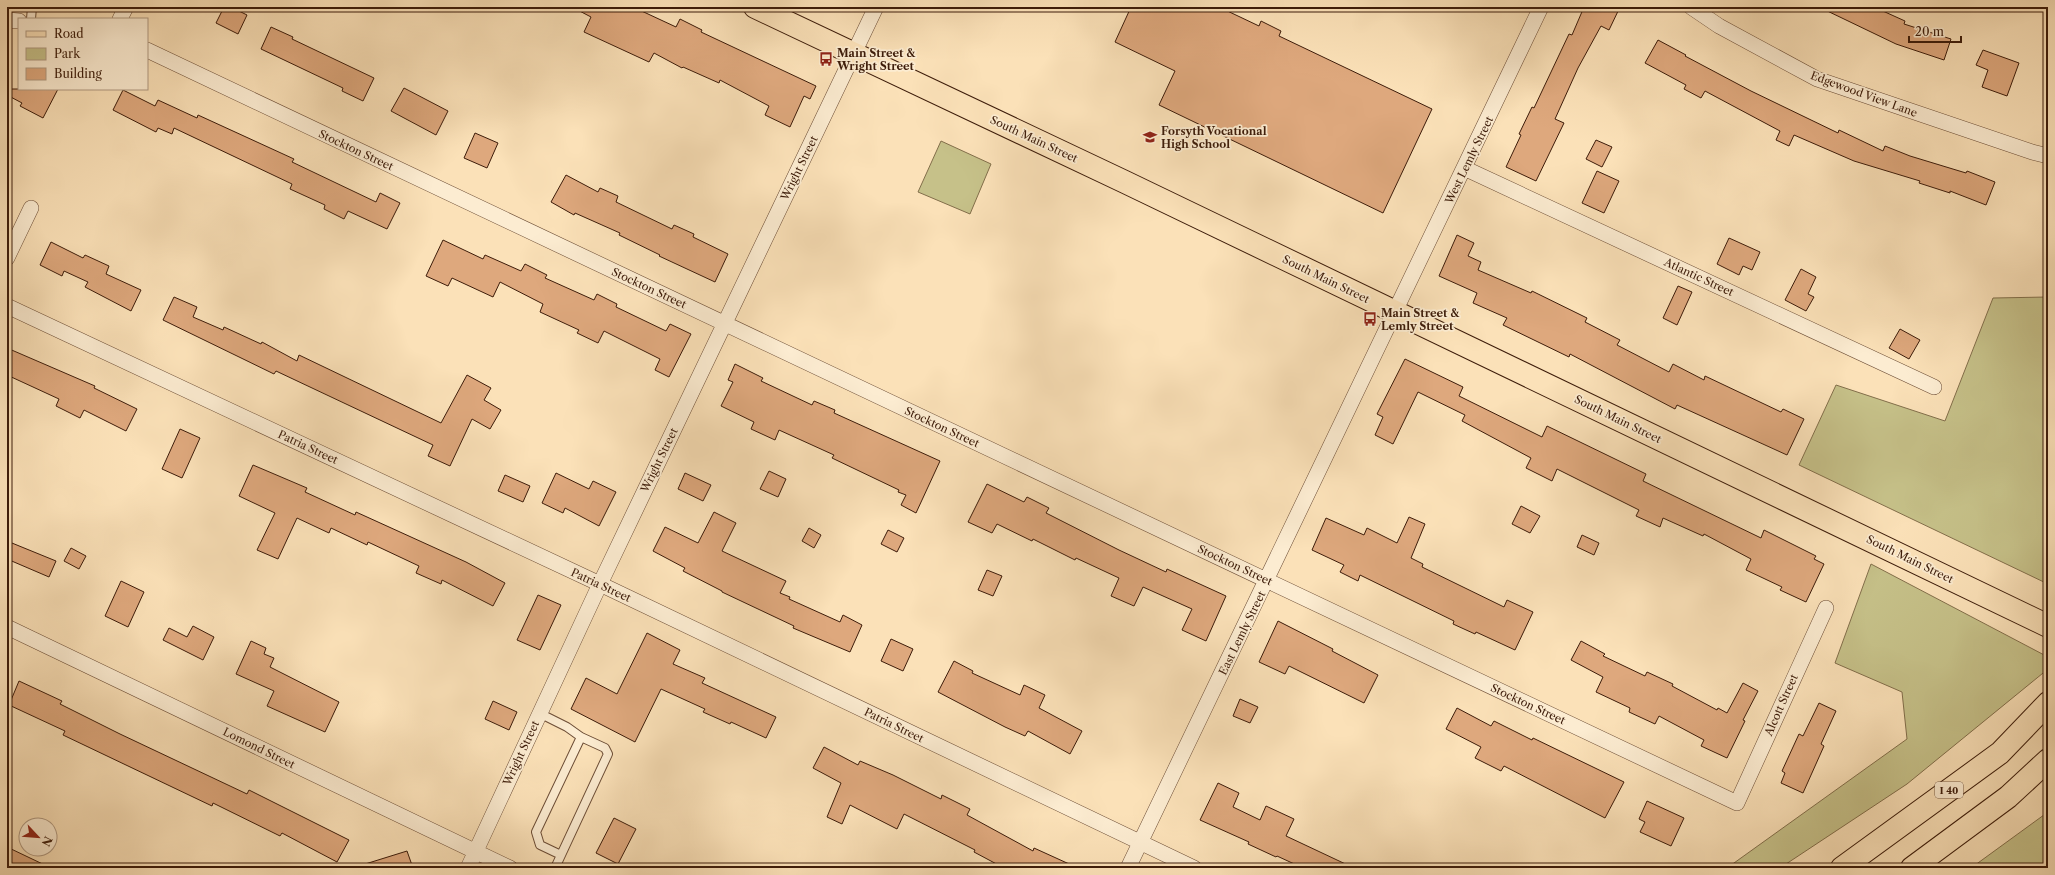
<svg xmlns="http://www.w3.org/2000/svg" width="2055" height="875" font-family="'Libre Caslon Text',serif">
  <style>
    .green { fill: #c6c189; stroke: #826e4a }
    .building { fill: #dea87d; stroke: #3d1c0a }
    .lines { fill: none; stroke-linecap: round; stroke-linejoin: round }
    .lane-casing { stroke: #6c4d36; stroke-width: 10 }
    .street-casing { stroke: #6c4d36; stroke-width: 16 }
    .primary-casing { stroke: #3d1c0a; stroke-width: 24 }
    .highway-casing { stroke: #3d1c0a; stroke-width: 24 }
    .lane { stroke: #fcecd1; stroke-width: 8 }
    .street { stroke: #fcecd1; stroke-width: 15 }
    .primary { stroke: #fbe1b8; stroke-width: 22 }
    .highway { stroke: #fbe1b8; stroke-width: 22 }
    .labels { text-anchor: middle; stroke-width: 3.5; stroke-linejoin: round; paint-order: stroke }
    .shield { fill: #fcecd1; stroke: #765a46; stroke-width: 1 }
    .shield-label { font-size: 10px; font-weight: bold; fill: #3d1c0a }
    .poi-label { font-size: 11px; font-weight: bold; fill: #3d1c0a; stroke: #fcecd1; text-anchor: start }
    .street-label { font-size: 11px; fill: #3d1c0a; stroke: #fcecd1 }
  </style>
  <rect width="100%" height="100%" fill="#fbe1b8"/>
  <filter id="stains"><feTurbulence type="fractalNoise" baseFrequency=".005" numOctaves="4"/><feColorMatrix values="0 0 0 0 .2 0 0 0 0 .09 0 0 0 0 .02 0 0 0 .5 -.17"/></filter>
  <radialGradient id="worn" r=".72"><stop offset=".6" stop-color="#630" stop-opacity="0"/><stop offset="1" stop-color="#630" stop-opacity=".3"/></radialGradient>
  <path class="green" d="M 941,141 L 991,164 L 970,214 L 918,192 Z
    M 2048,297 L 2048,584 L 1799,465 L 1836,385 L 1945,421 L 1993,298 Z
    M 1871,564 L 2048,657 L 2048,669 L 1907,784 L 1780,868 L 1727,868 L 1907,739 L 1902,692 L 1835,663 Z
    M 2048,812 L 2048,868 L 1971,868 Z"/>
  <path class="building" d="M 224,7 L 231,7 L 247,15 L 238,34 L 216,23 Z
    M 572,7 L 633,7 L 676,27 L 680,19 L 702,30 L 701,32 L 816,86 L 810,99 L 804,96 L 790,127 L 765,115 L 769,106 L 720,80 L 719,83 L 683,67 L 682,68 L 654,53 L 649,62 L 584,32 L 591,17 Z
    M 1131,7 L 1219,7 L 1259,26 L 1261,21 L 1281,31 L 1279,36 L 1432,109 L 1383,213 L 1159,105 L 1175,71 L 1115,42 Z
    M 1584,7 L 1620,7 L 1609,30 L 1601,26 L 1578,68 L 1555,119 L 1564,123 L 1536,181 L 1506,167 L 1521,135 L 1519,134 L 1532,107 L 1534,108 L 1569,34 L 1572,35 Z
    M 1819,7 L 1874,7 L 1905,21 L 1904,24 L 1951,39 L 1944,60 L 1896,44 Z
    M 271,27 L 293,37 L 292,39 L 374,78 L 363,101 L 342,91 L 343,88 L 261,49 Z
    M 1658,40 L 1686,55 L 1685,56 L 1751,91 L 1838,133 L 1839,130 L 1883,151 L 1885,146 L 1910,156 L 1966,173 L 1967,171 L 1995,182 L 1986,205 L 1950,191 L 1950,193 L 1919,183 L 1920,181 L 1854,161 L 1794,135 L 1789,146 L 1776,140 L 1780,131 L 1705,91 L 1701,98 L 1684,89 L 1686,85 L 1645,63 Z
    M 1983,50 L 2019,63 L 2007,96 L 1982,87 L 1988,70 L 1976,65 Z
    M 404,88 L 448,111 L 436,135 L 391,111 Z
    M 7,89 L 58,89 L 43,118 L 20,106 L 22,103 L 7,95 Z
    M 123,90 L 155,106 L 158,100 L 197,118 L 198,115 L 294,159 L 292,162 L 376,202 L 380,193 L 400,203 L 387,229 L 348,211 L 344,219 L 324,209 L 325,205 L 290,189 L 292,184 L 174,128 L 172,134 L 158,128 L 156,132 L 113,110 Z
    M 475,133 L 498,143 L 487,168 L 464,158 Z
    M 1596,140 L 1612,147 L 1602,167 L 1586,159 Z
    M 1597,171 L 1619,181 L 1604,213 L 1582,203 Z
    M 566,175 L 598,192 L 600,188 L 618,196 L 616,202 L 672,229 L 674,225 L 694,234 L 693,237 L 728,254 L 715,282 L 659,256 L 660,255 L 619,235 L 620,233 L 575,213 L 574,215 L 551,202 Z
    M 1457,235 L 1474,243 L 1468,256 L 1481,262 L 1478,270 L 1531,293 L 1532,291 L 1587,318 L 1585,322 L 1620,340 L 1617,345 L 1669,372 L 1673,364 L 1704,380 L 1705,376 L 1781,412 L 1783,409 L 1804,419 L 1787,455 L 1677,405 L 1675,409 L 1570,354 L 1569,357 L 1503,325 L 1507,318 L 1473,303 L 1477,293 L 1439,276 Z
    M 1729,238 L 1760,252 L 1752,270 L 1743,266 L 1739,275 L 1717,264 Z
    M 443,240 L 483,259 L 485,255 L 521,271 L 525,264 L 547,275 L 545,278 L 594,300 L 597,294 L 617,304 L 616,307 L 666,331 L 670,324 L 691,334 L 669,377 L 655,370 L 660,359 L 604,331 L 598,343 L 577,333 L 579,330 L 540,312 L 543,304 L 500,282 L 493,297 L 452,278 L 448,286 L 426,276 Z
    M 51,242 L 83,258 L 85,255 L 109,266 L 106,274 L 141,290 L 131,311 L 85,287 L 88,282 L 64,271 L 62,276 L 40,265 Z
    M 1801,269 L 1816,277 L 1808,294 L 1814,297 L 1806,311 L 1785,300 Z
    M 1678,286 L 1692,292 L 1677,325 L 1663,318 Z
    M 174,297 L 197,307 L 193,317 L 223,330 L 224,327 L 261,344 L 262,342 L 297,361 L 299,355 L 441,423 L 467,375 L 491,388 L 484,400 L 501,410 L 490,429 L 472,419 L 450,466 L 428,456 L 433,445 L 276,371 L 274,374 L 163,320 Z
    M 1900,329 L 1920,340 L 1909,359 L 1889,348 Z
    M 7,348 L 95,386 L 94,388 L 137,409 L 126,431 L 84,410 L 80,418 L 56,406 L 59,399 L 7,375 Z
    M 1405,359 L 1463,387 L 1459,396 L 1542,437 L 1547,426 L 1646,474 L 1643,481 L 1761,538 L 1764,530 L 1816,556 L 1814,559 L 1824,564 L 1806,602 L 1780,590 L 1782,587 L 1746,570 L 1751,559 L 1704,534 L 1703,536 L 1663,518 L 1660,527 L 1636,516 L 1639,510 L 1557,469 L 1552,481 L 1526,468 L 1531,458 L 1462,421 L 1465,415 L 1418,392 L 1393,444 L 1375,435 L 1383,417 L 1377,414 Z
    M 735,364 L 763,378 L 761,381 L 812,405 L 814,401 L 835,410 L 834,413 L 940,461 L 916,513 L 901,505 L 906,495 L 898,492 L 899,490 L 832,458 L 834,455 L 779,430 L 775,440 L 751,429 L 754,422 L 721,406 L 733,382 L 728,380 Z
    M 180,429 L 200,438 L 182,478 L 162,469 Z
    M 253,465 L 307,488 L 305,492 L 355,515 L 356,512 L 466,562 L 505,583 L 493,606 L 442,580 L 441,584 L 416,573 L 419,566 L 368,542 L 367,545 L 331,528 L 329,533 L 297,518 L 278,559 L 257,550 L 275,513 L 239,496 Z
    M 769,471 L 786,479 L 778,497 L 760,489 Z
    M 556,473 L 589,489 L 593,481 L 616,492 L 599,526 L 565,508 L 563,513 L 542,503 Z
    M 685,473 L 711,485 L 703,501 L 678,489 Z
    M 505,475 L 530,486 L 523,502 L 498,491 Z
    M 987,484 L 1024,502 L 1027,497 L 1049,508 L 1046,513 L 1119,550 L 1166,572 L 1167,569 L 1226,596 L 1206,641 L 1182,630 L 1192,609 L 1143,587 L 1134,606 L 1111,596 L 1119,578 L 1076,558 L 1075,560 L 1033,539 L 1032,541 L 997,524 L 992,533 L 968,522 Z
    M 1521,506 L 1540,516 L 1530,533 L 1512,524 Z
    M 714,512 L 736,523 L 722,551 L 786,581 L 780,593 L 790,597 L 789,599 L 840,622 L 843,615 L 862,625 L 850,652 L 793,628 L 794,626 L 722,592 L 722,591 L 683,571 L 685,568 L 653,551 L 665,527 L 698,543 Z
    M 1409,517 L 1425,524 L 1411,558 L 1423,564 L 1422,567 L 1504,607 L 1507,600 L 1533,612 L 1515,650 L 1476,632 L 1475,634 L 1453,624 L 1454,621 L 1360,575 L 1358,581 L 1340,572 L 1344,565 L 1312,550 L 1326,518 L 1364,535 L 1367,528 L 1397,543 Z
    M 809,528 L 821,535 L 814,548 L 802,541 Z
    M 888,530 L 904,538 L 897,552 L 881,544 Z
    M 1582,535 L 1599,543 L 1594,555 L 1577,547 Z
    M 7,541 L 56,561 L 49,577 L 7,559 Z
    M 71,548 L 86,556 L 79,569 L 64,561 Z
    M 987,570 L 1002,576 L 993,596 L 978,590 Z
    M 121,581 L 144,592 L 128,627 L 105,616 Z
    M 538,595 L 561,605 L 540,650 L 517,640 Z
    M 1278,621 L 1333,649 L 1332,651 L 1378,675 L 1364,703 L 1289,666 L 1285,674 L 1259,662 Z
    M 193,626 L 214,637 L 203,660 L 163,640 L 169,628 L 187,637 Z
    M 647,633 L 680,650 L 673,664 L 705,678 L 702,683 L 776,717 L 766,738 L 731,722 L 730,724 L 703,712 L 705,709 L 661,689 L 635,742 L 571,709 L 586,678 L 617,694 Z
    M 891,639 L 913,649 L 903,671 L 881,661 Z
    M 251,641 L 266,648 L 264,654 L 274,658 L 270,667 L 339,702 L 325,732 L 267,706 L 274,691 L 236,674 Z
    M 1581,641 L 1605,654 L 1603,656 L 1645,676 L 1647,672 L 1673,684 L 1672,686 L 1717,710 L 1718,708 L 1727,713 L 1743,683 L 1758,691 L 1743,720 L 1745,721 L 1727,758 L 1701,746 L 1704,740 L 1659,716 L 1655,724 L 1629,712 L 1630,708 L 1596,692 L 1603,677 L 1571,660 Z
    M 954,661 L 973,671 L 972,673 L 1020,695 L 1024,685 L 1045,695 L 1039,708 L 1082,731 L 1070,754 L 1028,731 L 1025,736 L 1005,727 L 938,692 Z
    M 19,681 L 62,701 L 60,704 L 120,734 L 247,794 L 249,790 L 349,840 L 337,862 L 282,833 L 280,836 L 213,803 L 212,806 L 63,735 L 65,731 L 9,705 Z
    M 1240,699 L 1258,707 L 1250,723 L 1233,716 Z
    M 493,701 L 517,712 L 509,730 L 485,719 Z
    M 1819,703 L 1836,711 L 1821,744 L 1824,746 L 1803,793 L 1781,783 L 1785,773 L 1782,771 L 1799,734 L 1803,736 Z
    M 1457,708 L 1491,726 L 1494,721 L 1532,740 L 1533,738 L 1624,782 L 1605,818 L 1504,766 L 1501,771 L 1475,758 L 1481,747 L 1446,729 Z
    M 824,747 L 858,765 L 860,761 L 893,775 L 941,799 L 942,795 L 970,809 L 967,815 L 1033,851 L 1034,848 L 1078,868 L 1004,868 L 974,852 L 975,850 L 904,814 L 897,829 L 850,805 L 842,824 L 827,817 L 841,783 L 813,768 Z
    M 1218,783 L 1239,793 L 1233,807 L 1260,820 L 1266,806 L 1294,819 L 1286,836 L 1354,868 L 1303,868 L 1277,856 L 1276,857 L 1248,844 L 1249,842 L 1200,820 Z
    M 1647,801 L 1684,818 L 1671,846 L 1640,832 L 1645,822 L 1639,819 Z
    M 614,818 L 636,829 L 618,864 L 596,853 Z
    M 7,847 L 51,868 L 7,868 Z
    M 407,851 L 413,868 L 363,868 L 362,865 Z"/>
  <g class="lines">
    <defs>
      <path id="lane" d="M 31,19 L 32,7
        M 539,713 L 567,727 L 581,737 L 605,748 L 608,754 L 555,868
        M 561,855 L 540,845 L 536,832 L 581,737"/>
      <path id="street" d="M 1691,7 L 1719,26 L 1817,79 L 2032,152 L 2048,156
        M 120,19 L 126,7
        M 7,20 L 19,21
        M 147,50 L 1737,803 L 1826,608
        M 1464,168 L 1934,387
        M 7,258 L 31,208
        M 7,306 L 600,584 L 1194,868
        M 7,627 L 510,868
        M 468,868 L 600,584 L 876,7
        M 1128,868 L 1541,7"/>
      <path id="primary" d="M 755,7 L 1125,182 L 2048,626"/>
      <path id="highway" d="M 1842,868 L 2000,753 L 2048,703
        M 1912,868 L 2008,797 L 2048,760"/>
    </defs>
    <use href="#lane" class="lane-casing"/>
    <use href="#street" class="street-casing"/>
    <use href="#primary" class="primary-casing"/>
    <use href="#highway" class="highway-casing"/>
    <use href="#lane" class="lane"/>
    <use href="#street" class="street"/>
    <use href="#primary" class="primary"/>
    <use href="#highway" class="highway"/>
  </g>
  <defs>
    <symbol id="bus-bare" viewBox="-9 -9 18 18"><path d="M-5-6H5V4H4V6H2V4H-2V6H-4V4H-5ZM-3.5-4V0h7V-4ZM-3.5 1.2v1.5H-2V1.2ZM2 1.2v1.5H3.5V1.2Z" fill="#8f2418" stroke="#fcecd1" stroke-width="2.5" paint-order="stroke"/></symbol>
    <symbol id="school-bare" viewBox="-9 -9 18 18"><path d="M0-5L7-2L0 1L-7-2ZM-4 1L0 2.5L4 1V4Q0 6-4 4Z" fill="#8f2418" stroke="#fcecd1" stroke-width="2.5" paint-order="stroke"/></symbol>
  </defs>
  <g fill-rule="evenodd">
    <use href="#bus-bare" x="816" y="49" width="20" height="20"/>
    <use href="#school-bare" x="1140" y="127" width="20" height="20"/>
    <use href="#bus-bare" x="1360" y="309" width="20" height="20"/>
  </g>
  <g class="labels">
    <rect class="shield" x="1935" y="782" width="28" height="16" rx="3"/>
    <g class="shield-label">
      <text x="1949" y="794">I 40</text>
    </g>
    <g class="poi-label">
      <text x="837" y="57">Main Street &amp;<tspan x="837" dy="13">Wright Street</tspan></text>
      <text x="1161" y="135">Forsyth Vocational<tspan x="1161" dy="13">High School</tspan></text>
      <text x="1381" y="317">Main Street &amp;<tspan x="1381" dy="13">Lemly Street</tspan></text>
    </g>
    <g class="street-label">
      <text transform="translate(1864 94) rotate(20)" y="4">Edgewood View Lane</text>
      <text transform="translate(1034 139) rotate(25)" y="4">South Main Street</text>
      <text transform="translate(356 150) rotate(25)" y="4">Stockton Street</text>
      <text transform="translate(1469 160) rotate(-64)" y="4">West Lemly Street</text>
      <text transform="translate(799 168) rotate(-64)" y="4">Wright Street</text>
      <text transform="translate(1699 277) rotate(25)" y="4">Atlantic Street</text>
      <text transform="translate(1326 279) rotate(26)" y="4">South Main Street</text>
      <text transform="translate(649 288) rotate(25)" y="4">Stockton Street</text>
      <text transform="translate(1618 419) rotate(26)" y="4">South Main Street</text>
      <text transform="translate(942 427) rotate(25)" y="4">Stockton Street</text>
      <text transform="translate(308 447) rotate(25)" y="4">Patria Street</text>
      <text transform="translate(659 460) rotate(-64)" y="4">Wright Street</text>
      <text transform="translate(1910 559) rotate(26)" y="4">South Main Street</text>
      <text transform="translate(1235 565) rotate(25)" y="4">Stockton Street</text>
      <text transform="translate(601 585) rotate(25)" y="4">Patria Street</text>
      <text transform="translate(1242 633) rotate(-64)" y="4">East Lemly Street</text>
      <text transform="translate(1528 704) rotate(25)" y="4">Stockton Street</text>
      <text transform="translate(1781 705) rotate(-66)" y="4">Alcott Street</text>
      <text transform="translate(894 725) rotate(26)" y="4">Patria Street</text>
      <text transform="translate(259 748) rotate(26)" y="4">Lomond Street</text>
      <text transform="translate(521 753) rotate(-65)" y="4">Wright Street</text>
    </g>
  </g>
  <rect width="2055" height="875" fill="none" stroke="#fbe1b8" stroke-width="24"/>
  <rect x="8" y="8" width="2039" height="859" fill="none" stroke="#3d1c0a" stroke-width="2"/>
  <rect x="12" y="12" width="2031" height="851" fill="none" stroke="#3d1c0a"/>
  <rect x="18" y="18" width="130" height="72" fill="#fcecd1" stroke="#b09981"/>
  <rect x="26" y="31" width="20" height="6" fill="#fbe1b8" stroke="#b09981"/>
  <text x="54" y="38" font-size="12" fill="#3d1c0a">Road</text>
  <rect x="26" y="48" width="20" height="12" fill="#c6c189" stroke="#b09981"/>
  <text x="54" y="58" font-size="12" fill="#3d1c0a">Park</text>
  <rect x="26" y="68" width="20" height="12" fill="#dea87d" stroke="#b09981"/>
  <text x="54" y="78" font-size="12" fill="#3d1c0a">Building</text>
  <g transform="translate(38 837) rotate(116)"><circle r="19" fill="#fcecd1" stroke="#b09981"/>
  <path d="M0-3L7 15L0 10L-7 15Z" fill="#8f2418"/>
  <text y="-6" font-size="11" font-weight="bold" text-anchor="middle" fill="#3d1c0a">N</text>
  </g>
  <path d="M1909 36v6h52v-6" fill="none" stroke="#3d1c0a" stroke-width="2"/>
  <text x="1915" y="36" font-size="12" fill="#3d1c0a" stroke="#fcecd1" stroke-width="3" paint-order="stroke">20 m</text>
  <rect width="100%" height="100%" filter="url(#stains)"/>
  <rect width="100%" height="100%" fill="url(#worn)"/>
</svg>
